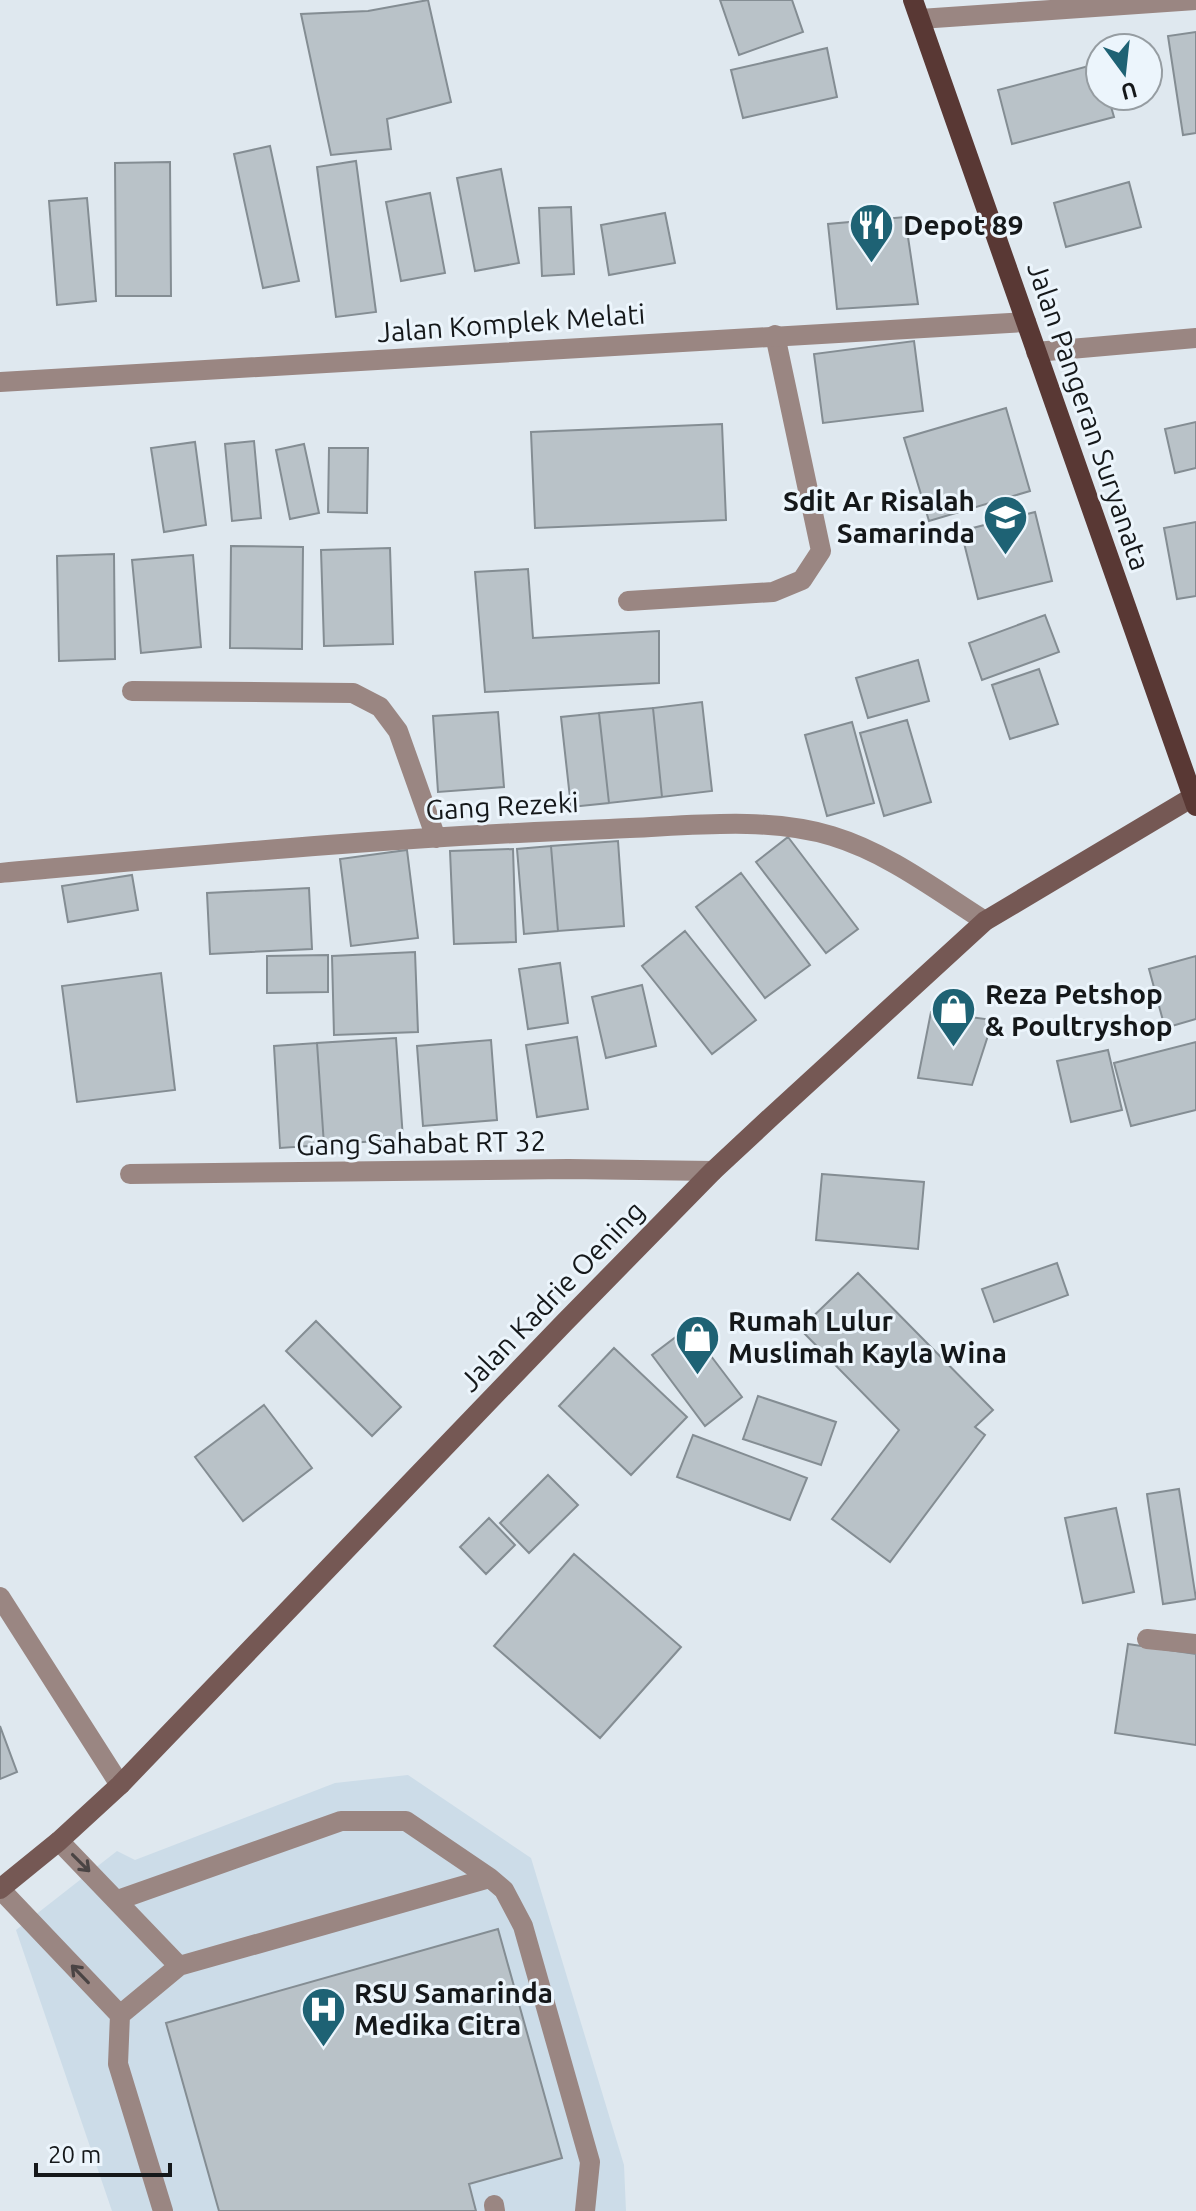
<svg xmlns="http://www.w3.org/2000/svg" width="1196" height="2211" font-family="Ubuntu,sans-serif">
  <style>
    .built { fill: #ccdce8 }
    .building { fill: #b9c2c8; stroke: #848d93; stroke-width: 2 }
    .lines { fill: none; stroke-linecap: round; stroke-linejoin: round }
    .service { stroke: #9a8682; stroke-width: 20 }
    .minor { stroke: #9a8682; stroke-width: 20 }
    .secondary { stroke: #755854; stroke-width: 20 }
    .primary { stroke: #593834; stroke-width: 20 }
    .oneway { stroke: #4a4444 }
    .labels { text-anchor: middle; stroke-width: 6; stroke-linejoin: round; paint-order: stroke }
    .poi-label { font-size: 28px; font-weight: bold; fill: #15181a; stroke: #ecf5fc; text-anchor: start }
    .street-label { font-size: 28px; fill: #15181a; stroke: #ecf5fc }
  </style>
  <rect width="100%" height="100%" fill="#dfe8ef"/>
  <path class="built" d="M 408,1775 L 531,1858 L 624,2165 L 626,2211 L 112,2211 L 16,1930 L 117,1851 L 135,1860 L 335,1783 Z"/>
  <path class="building" d="M 428,0 L 451,102 L 387,119 L 391,149 L 331,155 L 301,14 L 368,11 Z
    M 720,0 L 792,0 L 803,32 L 739,55 Z
    M 1196,32 L 1196,133 L 1183,135 L 1168,36 Z
    M 827,48 L 837,97 L 743,118 L 731,70 Z
    M 1100,63 L 1100,96 L 1108,96 L 1114,117 L 1012,144 L 998,90 Z
    M 270,146 L 299,281 L 263,288 L 234,154 Z
    M 356,161 L 376,312 L 336,317 L 317,167 Z
    M 170,162 L 171,296 L 116,296 L 115,163 Z
    M 501,169 L 519,263 L 475,271 L 457,178 Z
    M 1129,182 L 1141,227 L 1066,247 L 1054,203 Z
    M 430,193 L 445,273 L 401,281 L 386,202 Z
    M 87,198 L 96,301 L 57,305 L 49,201 Z
    M 571,207 L 574,274 L 542,276 L 539,208 Z
    M 665,213 L 675,263 L 609,275 L 601,225 Z
    M 905,217 L 918,304 L 837,309 L 828,224 Z
    M 914,341 L 923,411 L 823,423 L 814,354 Z
    M 1006,408 L 1030,491 L 929,521 L 904,438 Z
    M 1196,422 L 1196,468 L 1175,473 L 1165,429 Z
    M 722,424 L 726,520 L 535,528 L 531,432 Z
    M 254,441 L 261,518 L 232,521 L 225,444 Z
    M 195,442 L 206,525 L 164,532 L 151,448 Z
    M 304,444 L 319,513 L 290,519 L 276,450 Z
    M 329,448 L 368,448 L 367,513 L 328,512 Z
    M 1035,512 L 1052,581 L 978,599 L 961,531 Z
    M 1196,522 L 1196,596 L 1177,599 L 1164,528 Z
    M 231,546 L 303,547 L 302,649 L 230,648 Z
    M 390,548 L 393,644 L 324,646 L 321,550 Z
    M 114,554 L 115,659 L 59,661 L 57,556 Z
    M 193,555 L 201,647 L 141,653 L 132,560 Z
    M 528,569 L 533,638 L 659,631 L 659,683 L 485,692 L 475,572 Z
    M 1045,615 L 1059,652 L 982,680 L 969,643 Z
    M 918,660 L 929,701 L 868,718 L 856,678 Z
    M 1039,669 L 1058,724 L 1010,739 L 992,685 Z
    M 702,702 L 712,791 L 662,797 L 653,708 Z
    M 653,708 L 662,797 L 609,803 L 599,713 Z
    M 498,712 L 504,787 L 438,792 L 433,716 Z
    M 599,713 L 609,803 L 571,807 L 561,717 Z
    M 907,720 L 931,802 L 884,816 L 860,733 Z
    M 852,722 L 874,803 L 827,816 L 805,735 Z
    M 788,837 L 858,929 L 826,953 L 756,862 Z
    M 618,841 L 624,926 L 558,931 L 551,846 Z
    M 551,846 L 558,931 L 524,934 L 517,849 Z
    M 513,849 L 516,942 L 454,944 L 450,851 Z
    M 407,850 L 418,938 L 351,946 L 340,859 Z
    M 741,873 L 810,965 L 765,998 L 696,907 Z
    M 132,875 L 138,910 L 68,922 L 62,886 Z
    M 309,888 L 312,949 L 210,954 L 207,893 Z
    M 685,931 L 756,1020 L 712,1054 L 642,966 Z
    M 415,952 L 418,1032 L 334,1035 L 332,956 Z
    M 328,955 L 328,992 L 267,993 L 267,956 Z
    M 1196,956 L 1196,1019 L 1165,1028 L 1149,969 Z
    M 560,963 L 568,1023 L 528,1029 L 519,969 Z
    M 161,973 L 175,1090 L 77,1102 L 62,986 Z
    M 642,985 L 656,1046 L 606,1058 L 592,997 Z
    M 931,1012 L 993,1020 L 972,1085 L 918,1078 Z
    M 577,1037 L 588,1109 L 537,1117 L 526,1045 Z
    M 396,1038 L 403,1139 L 324,1145 L 317,1043 Z
    M 491,1040 L 497,1120 L 423,1126 L 417,1046 Z
    M 1196,1042 L 1196,1110 L 1131,1126 L 1114,1063 Z
    M 317,1043 L 324,1145 L 280,1148 L 274,1046 Z
    M 1108,1050 L 1122,1110 L 1071,1122 L 1057,1061 Z
    M 822,1174 L 924,1182 L 918,1249 L 816,1240 Z
    M 1057,1263 L 1068,1295 L 994,1322 L 982,1289 Z
    M 858,1273 L 993,1410 L 975,1427 L 985,1435 L 890,1562 L 832,1519 L 899,1430 L 800,1329 Z
    M 316,1321 L 401,1407 L 372,1436 L 286,1351 Z
    M 689,1327 L 742,1397 L 705,1426 L 652,1355 Z
    M 614,1348 L 687,1417 L 631,1475 L 559,1406 Z
    M 758,1396 L 836,1422 L 821,1465 L 743,1439 Z
    M 264,1405 L 312,1468 L 243,1521 L 195,1457 Z
    M 693,1435 L 807,1478 L 790,1520 L 677,1477 Z
    M 548,1475 L 578,1505 L 529,1553 L 500,1523 Z
    M 1179,1489 L 1196,1599 L 1163,1604 L 1147,1494 Z
    M 1116,1508 L 1134,1592 L 1083,1603 L 1065,1518 Z
    M 489,1518 L 515,1545 L 486,1574 L 460,1547 Z
    M 574,1554 L 681,1647 L 600,1738 L 494,1646 Z
    M 1128,1644 L 1196,1654 L 1196,1745 L 1115,1733 Z
    M 0,1726 L 17,1772 L 0,1779 Z
    M 498,1929 L 562,2158 L 469,2184 L 476,2211 L 219,2211 L 166,2023 Z"/>
  <g class="lines">
    <path class="service" d="M 628,601 L 773,592 L 802,580 L 821,551 L 775,335
      M 0,1597 L 120,1785
      M 59,1841 L 179,1966
      M 0,1889 L 120,2015 L 118,2064 L 163,2211
      M 118,1900 L 341,1821 L 406,1821 L 490,1878
      M 120,2015 L 179,1966 L 490,1878 L 504,1890 L 523,1926 L 590,2162 L 585,2211
      M 494,2205 L 495,2211"/>
    <path class="minor" d="M 920,19 L 1196,0
      M 1036,352 L 1196,338
      M 0,382 L 1026,322
      M 132,691 L 353,693 L 380,707 L 398,731 L 436,838
      M 0,873 C 203,855 406,836 609,829 C 681,827 762,815 832,836 C 888,853 936,890 985,921
      M 130,1174 L 568,1169 L 713,1171
      M 1147,1639 L 1196,1644"/>
    <path class="secondary" d="M 0,1889 L 59,1841 L 120,1785 L 564,1323 L 713,1171 L 771,1117 L 985,921 L 1191,798"/>
    <path class="primary" d="M 913,0 L 1196,806"/>
  </g>
  <defs><path id="oneway-shaft" d="M-6 0H5M1.5-3L5.5 0L1.5 3" fill="none" stroke-width="1.6" stroke-linecap="round" stroke-linejoin="round" transform="scale(2)"/></defs>
  <g class="oneway">
    <use href="#oneway-shaft" transform="translate(81 1863) rotate(45)"/>
    <use href="#oneway-shaft" transform="translate(80 1974) rotate(-134)"/>
  </g>
  <defs>
    <symbol id="restaurant-pin" viewBox="-11 -11 22 30"><path d="M0 17L-7.5 6A9.5 9.5 0 1 1 7.5 6Z" fill="#1e6274" stroke="#ecf5fc"/><path d="M-5-6h1v4h1v-4h1v4h1v-4h1v5L-1.5 .5V6h-2V.5L-5-1ZM5-6V6H3V1.5H1.5Q1.5-4 5-6Z" fill="#fff"/></symbol>
    <symbol id="school-pin" viewBox="-11 -11 22 30"><path d="M0 17L-7.5 6A9.5 9.5 0 1 1 7.5 6Z" fill="#1e6274" stroke="#ecf5fc"/><path d="M0-5L7-2L0 1L-7-2ZM-4 1L0 2.5L4 1V4Q0 6-4 4Z" fill="#fff"/></symbol>
    <symbol id="shop-pin" viewBox="-11 -11 22 30"><path d="M0 17L-7.5 6A9.5 9.5 0 1 1 7.5 6Z" fill="#1e6274" stroke="#ecf5fc"/><path d="M-5-2.5h2.3a2.7 3.5 0 0 1 5.4 0H5L5.5 6h-11ZM-1.5-2.5h3a1.5 2.3 0 0 0-3 0Z" fill="#fff"/></symbol>
    <symbol id="hospital-pin" viewBox="-11 -11 22 30"><path d="M0 17L-7.5 6A9.5 9.5 0 1 1 7.5 6Z" fill="#1e6274" stroke="#ecf5fc"/><path d="M-5-5h3v3.5h4V-5h3V5h-3V1.5h-4V5h-3Z" fill="#fff"/></symbol>
  </defs>
  <g fill-rule="evenodd">
    <use href="#restaurant-pin" x="846" y="200" width="51" height="69"/>
    <use href="#school-pin" x="980" y="492" width="51" height="69"/>
    <use href="#shop-pin" x="928" y="984" width="51" height="69"/>
    <use href="#shop-pin" x="672" y="1312" width="51" height="69"/>
    <use href="#hospital-pin" x="298" y="1984" width="51" height="69"/>
  </g>
  <g class="labels">
    <g class="poi-label">
      <text x="903" y="235">Depot 89</text>
      <text x="975" y="511" text-anchor="end">Sdit Ar Risalah<tspan x="975" dy="32">Samarinda</tspan></text>
      <text x="985" y="1004">Reza Petshop<tspan x="985" dy="32">&amp; Poultryshop</tspan></text>
      <text x="728" y="1331">Rumah Lulur<tspan x="728" dy="32">Muslimah Kayla Wina</tspan></text>
      <text x="354" y="2003">RSU Samarinda<tspan x="354" dy="32">Medika Citra</tspan></text>
    </g>
    <g class="street-label">
      <text transform="translate(511 323) rotate(-4)" y="10">Jalan Komplek Melati</text>
      <text transform="translate(1089 416) rotate(71)" y="10">Jalan Pangeran Suryanata</text>
      <text transform="translate(502 806) rotate(-3)" y="10">Gang Rezeki</text>
      <text transform="translate(421 1143) rotate(-1)" y="10">Gang Sahabat RT 32</text>
      <text transform="translate(552 1296) rotate(-46)" y="10">Jalan Kadrie Oening</text>
    </g>
  </g>
  <g transform="translate(1124 72) rotate(165)"><circle r="38" fill="#ecf5fc" stroke="#969da2" stroke-width="2"/>
  <path d="M0-6L14 30L0 20L-14 30Z" fill="#1e6274"/>
  <text y="-12" font-size="22" font-weight="bold" text-anchor="middle" fill="#15181a">U</text>
  </g>
  <path d="M36 2163v12h134v-12" fill="none" stroke="#15181a" stroke-width="4"/>
  <text x="48" y="2163" font-size="24" fill="#15181a" stroke="#ecf5fc" stroke-width="6" paint-order="stroke">20 m</text>
</svg>
